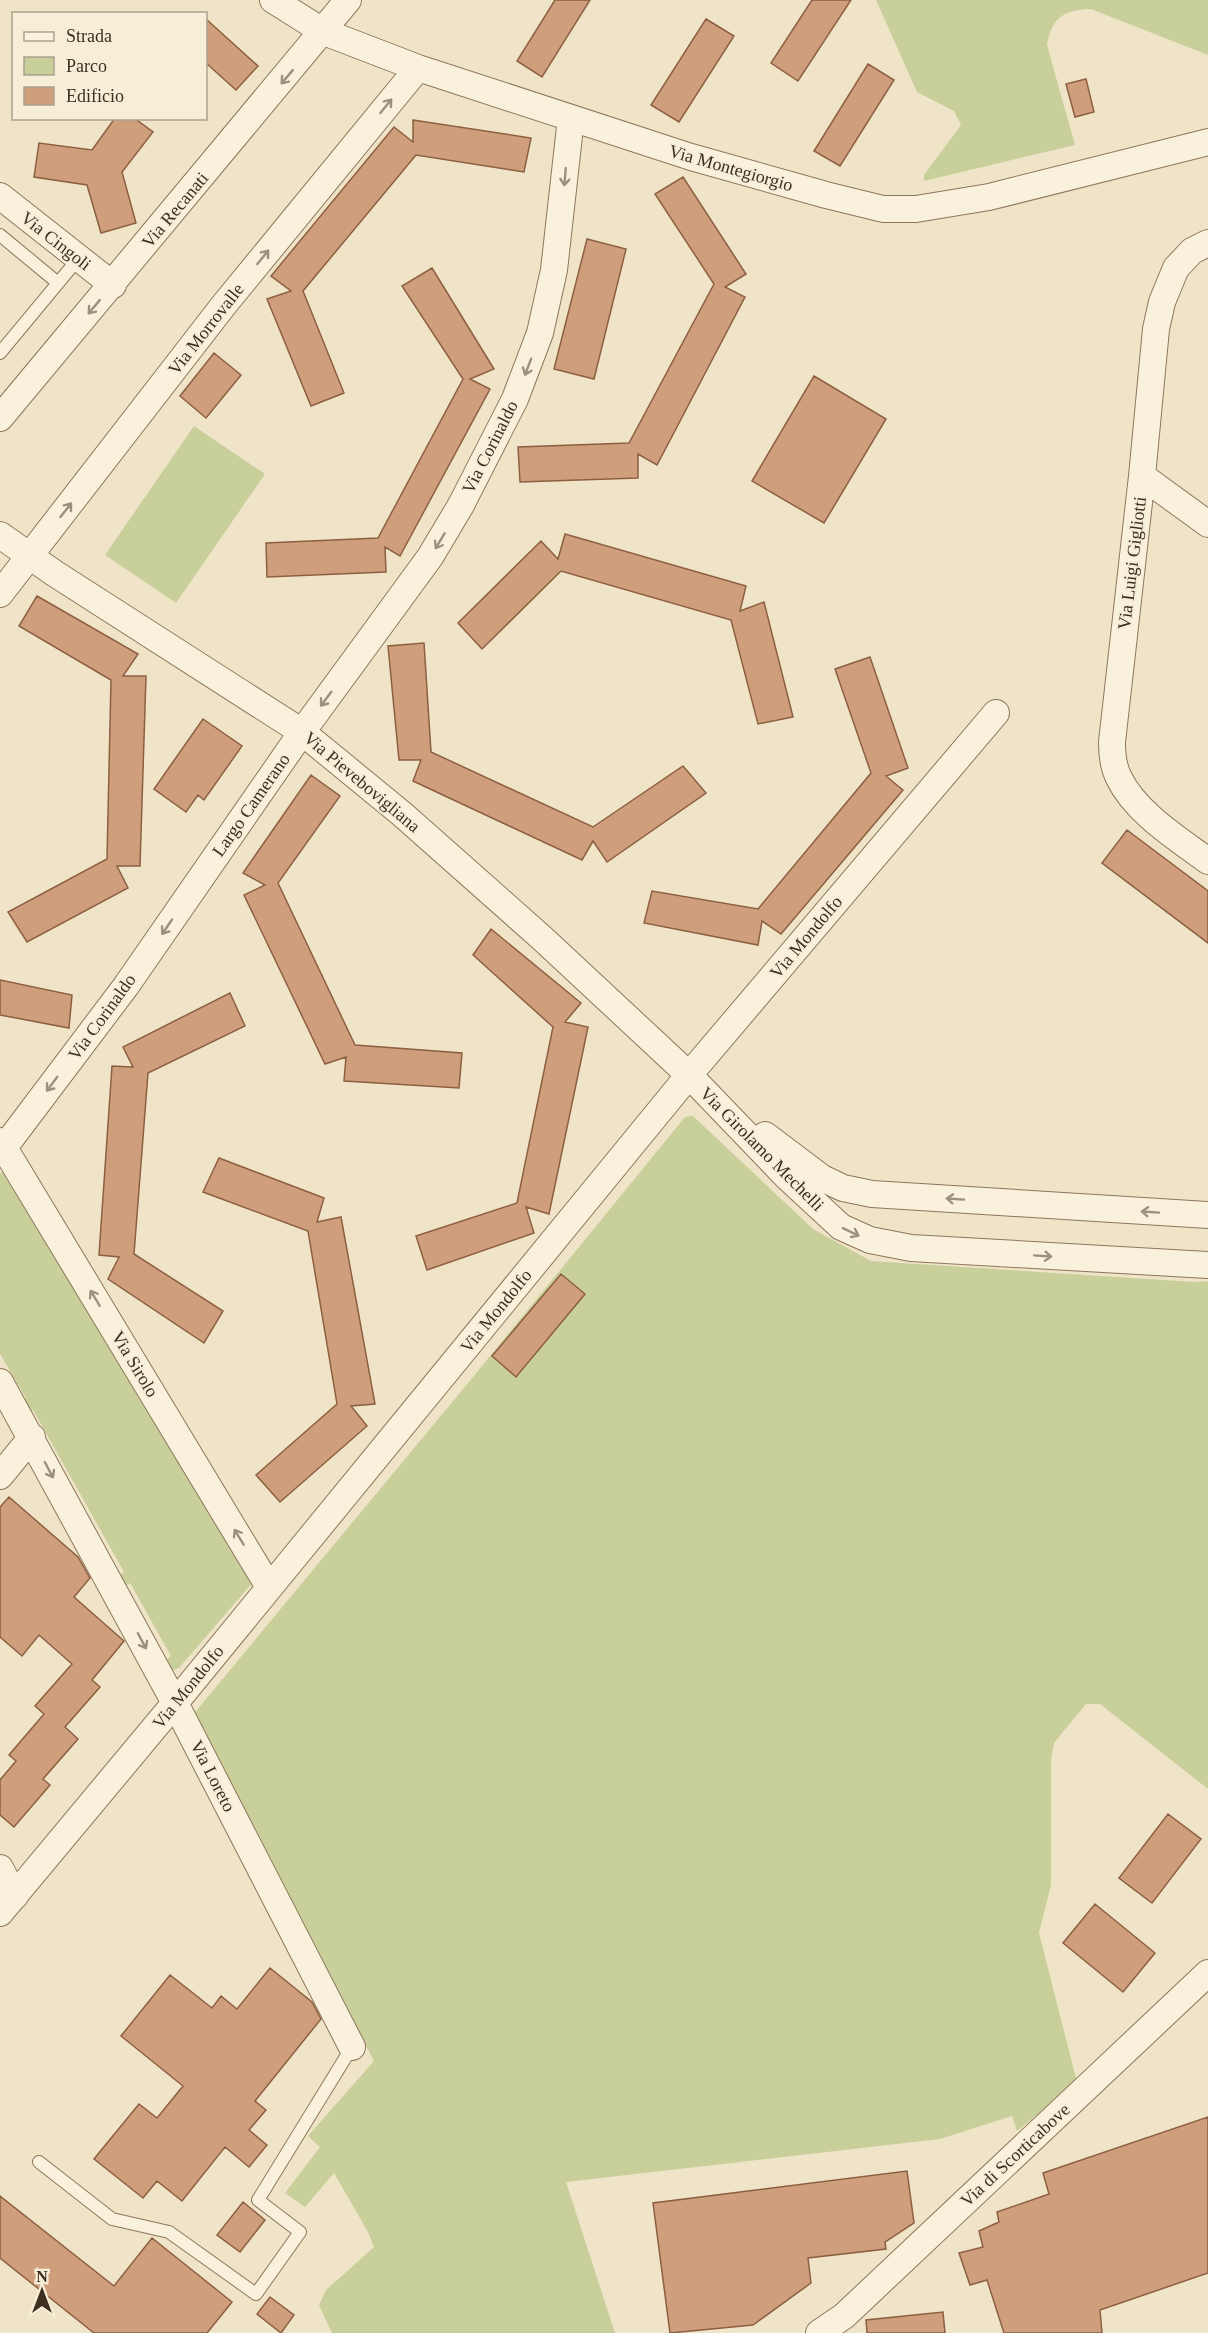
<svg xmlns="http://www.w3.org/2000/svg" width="1208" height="2333" font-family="'Times New Roman',serif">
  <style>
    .green { fill: #c9cf9b }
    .building { fill: #cf9f7d; stroke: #8d5f41; stroke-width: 1.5 }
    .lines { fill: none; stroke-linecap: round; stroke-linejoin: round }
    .lane-casing { stroke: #8d765c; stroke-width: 14 }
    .street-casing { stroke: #8d765c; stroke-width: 28 }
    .lane { stroke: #faf1dc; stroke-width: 12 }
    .street { stroke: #faf1dc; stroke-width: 26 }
    .oneway { stroke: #9c907e }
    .labels { text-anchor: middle; stroke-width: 4.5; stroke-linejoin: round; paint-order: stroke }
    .street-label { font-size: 18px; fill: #3d2e20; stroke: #f7eed8 }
  </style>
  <rect width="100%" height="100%" fill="#f0e4c8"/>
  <path class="green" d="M 876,0 L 1208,0 L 1208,55 L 1091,9 C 1064,10 1052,17 1047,45 L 1075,145 L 924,181 L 924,175 L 961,125 L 954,111 L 917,92 Z
    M 194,426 L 265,474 L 176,603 L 105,555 Z
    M 693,1116 L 813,1229 L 871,1261 L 1194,1282 L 1208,1281 L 1208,1789 L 1100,1704 L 1086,1704 L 1054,1743 L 1051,1760 L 1051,1885 L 1039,1933 L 1077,2082 L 1017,2131 L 1012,2116 L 940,2139 L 566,2182 L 615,2333 L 332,2333 L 319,2305 L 326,2290 L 374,2247 L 368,2232 L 334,2173 L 305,2207 L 285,2193 L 320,2147 L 308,2136 L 374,2061 L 191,1717 L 473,1377 L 685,1117 Z
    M 4,1170 L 22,1190 L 16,1193 L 126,1377 L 132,1373 L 139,1384 L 133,1389 L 232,1550 L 254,1581 L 179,1668 L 173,1670 L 166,1660 L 171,1656 L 130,1583 L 125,1586 L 119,1576 L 124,1572 L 33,1410 L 27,1413 L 20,1402 L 26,1398 L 0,1354 L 0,1174 Z"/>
  <path class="building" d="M 555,0 L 590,0 L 542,77 L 517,61 Z
    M 812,0 L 851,0 L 798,81 L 771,63 Z
    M 206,19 L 258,66 L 236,90 L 206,63 Z
    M 706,19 L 734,36 L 679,122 L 651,105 Z
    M 868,64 L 894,80 L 840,166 L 814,151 Z
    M 1086,79 L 1094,112 L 1075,117 L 1066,84 Z
    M 115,118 L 134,118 L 153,132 L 122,172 L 136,223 L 101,233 L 87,185 L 34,177 L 39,143 L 92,150 Z
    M 413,120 L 531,138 L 524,172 L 416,155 L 303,291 L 344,393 L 311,406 L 267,299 L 291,291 L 271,276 L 394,127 L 413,142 Z
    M 683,177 L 746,274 L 725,287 L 745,297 L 657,465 L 638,454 L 638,478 L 520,482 L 518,447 L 629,443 L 714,284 L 655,194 Z
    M 587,239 L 626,249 L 594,379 L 554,369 Z
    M 432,268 L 494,369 L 470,379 L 490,389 L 400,556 L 385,547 L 386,572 L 267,577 L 266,543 L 378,538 L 463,379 L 402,286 Z
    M 214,353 L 241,375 L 206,418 L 180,396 Z
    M 814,376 L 886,419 L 824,523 L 752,481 Z
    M 565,534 L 746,586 L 740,611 L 764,602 L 793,717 L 758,724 L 731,620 L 561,571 L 482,649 L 458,623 L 541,541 L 558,559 Z
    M 37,596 L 138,654 L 123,676 L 146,676 L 140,866 L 117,866 L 128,888 L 27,942 L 8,912 L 107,859 L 111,680 L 19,626 Z
    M 424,643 L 431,752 L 593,827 L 683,766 L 706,793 L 607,862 L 593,841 L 582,860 L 413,781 L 421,760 L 399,760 L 388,646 Z
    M 870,657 L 908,768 L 886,776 L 903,790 L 781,934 L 762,921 L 758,945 L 644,923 L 652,891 L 758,909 L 871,773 L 835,669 Z
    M 203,719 L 242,746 L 204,800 L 198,795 L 186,812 L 154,789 Z
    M 311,775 L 340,796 L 278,883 L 355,1045 L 462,1053 L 459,1088 L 344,1081 L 346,1057 L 325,1064 L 244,895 L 265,885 L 243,873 Z
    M 1127,830 L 1208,891 L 1208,943 L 1102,863 Z
    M 491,929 L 581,1003 L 565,1022 L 588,1027 L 549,1214 L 526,1207 L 534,1233 L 427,1270 L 416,1236 L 517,1203 L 553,1027 L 473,955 Z
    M 0,980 L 72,995 L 69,1028 L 0,1015 Z
    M 230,993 L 245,1026 L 148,1073 L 134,1254 L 223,1311 L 204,1343 L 108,1279 L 119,1257 L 99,1255 L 112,1066 L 133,1067 L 123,1047 Z
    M 219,1158 L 324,1198 L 317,1222 L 341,1217 L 375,1404 L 351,1406 L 367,1426 L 280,1502 L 256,1475 L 337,1404 L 308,1231 L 203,1192 Z
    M 561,1274 L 585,1294 L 516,1377 L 492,1356 Z
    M 9,1497 L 78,1557 L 90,1578 L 74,1597 L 124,1641 L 92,1680 L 100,1687 L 65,1727 L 78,1739 L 43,1779 L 50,1785 L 14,1827 L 0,1815 L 0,1780 L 16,1761 L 9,1755 L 44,1714 L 35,1706 L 72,1664 L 39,1635 L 22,1656 L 0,1637 L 0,1507 Z
    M 1168,1814 L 1201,1839 L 1152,1903 L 1119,1878 Z
    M 1095,1904 L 1155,1953 L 1123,1992 L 1063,1943 Z
    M 270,1968 L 312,2002 L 321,2019 L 255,2101 L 266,2110 L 249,2130 L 267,2145 L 249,2167 L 225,2147 L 182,2201 L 157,2181 L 143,2198 L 94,2159 L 139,2104 L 157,2118 L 183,2086 L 121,2036 L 170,1975 L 212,2008 L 221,1996 L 237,2009 Z
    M 1208,2117 L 1208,2273 L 1100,2310 L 1102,2333 L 1004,2333 L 987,2280 L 970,2285 L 959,2253 L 983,2247 L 979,2231 L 999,2222 L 997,2212 L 1049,2194 L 1043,2173 Z
    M 907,2171 L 914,2223 L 885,2242 L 886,2249 L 808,2258 L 811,2283 L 753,2325 L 670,2333 L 653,2203 Z
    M 0,2196 L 114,2286 L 152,2238 L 232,2302 L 207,2333 L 94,2333 L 0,2258 Z
    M 243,2202 L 265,2220 L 240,2252 L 217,2235 Z
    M 270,2297 L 294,2315 L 281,2333 L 257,2314 Z
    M 943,2312 L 945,2333 L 867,2333 L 866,2320 Z"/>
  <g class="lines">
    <defs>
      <path id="lane" d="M 0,235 L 58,283
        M 0,353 L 78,259
        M 39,2162 L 112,2219 L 169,2232 L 256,2294 L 300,2232 L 258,2200 L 352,2047"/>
      <path id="street" d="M 273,0 L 324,32 L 418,68 L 691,157 L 826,195 L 883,209 L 916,209 L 989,197 L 1208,142
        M 0,196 L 113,285
        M 1208,243 L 1192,251 L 1176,268 L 1162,302 L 1156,329 L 1142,476 L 1112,742 C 1112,754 1113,767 1119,778 C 1135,812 1178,839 1208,861
        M 0,418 L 348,0
        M 1142,476 L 1208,524
        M 0,535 L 54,573 L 302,732 L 402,814 L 543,939 L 689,1075 L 787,1177 L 841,1227 L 870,1240 L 911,1248 L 1208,1265
        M 0,594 L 223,306 L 418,68
        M 765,1135 L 822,1178 L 843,1188 L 872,1194 L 1208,1215
        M 0,1141 L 269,1587
        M 0,1153 L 126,986 L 302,732 L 430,557 L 461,505 L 515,399 L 540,333 L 554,270 L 571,118
        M 0,1382 L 175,1703 L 352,2047
        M 0,1476 L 32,1437
        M 0,1868 L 15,1896
        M 0,1913 L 175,1703 L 689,1075 L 996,713
        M 819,2333 L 844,2316 L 1208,1973"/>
    </defs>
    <use href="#lane" class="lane-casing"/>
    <use href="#street" class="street-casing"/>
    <use href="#lane" class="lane"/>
    <use href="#street" class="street"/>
  </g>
  <defs><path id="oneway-shaft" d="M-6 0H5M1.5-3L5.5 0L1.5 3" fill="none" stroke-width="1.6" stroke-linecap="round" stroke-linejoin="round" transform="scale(1.5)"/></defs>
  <g class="oneway">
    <use href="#oneway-shaft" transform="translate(287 77) rotate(130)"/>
    <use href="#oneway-shaft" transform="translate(386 106) rotate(-51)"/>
    <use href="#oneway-shaft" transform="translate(565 177) rotate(95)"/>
    <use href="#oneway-shaft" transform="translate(263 257) rotate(-51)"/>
    <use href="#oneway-shaft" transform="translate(94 307) rotate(130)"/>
    <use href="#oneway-shaft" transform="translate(528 367) rotate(111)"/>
    <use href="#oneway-shaft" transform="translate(66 510) rotate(-52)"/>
    <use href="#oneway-shaft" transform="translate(440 541) rotate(121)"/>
    <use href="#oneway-shaft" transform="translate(326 699) rotate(127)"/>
    <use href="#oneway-shaft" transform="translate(167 927) rotate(124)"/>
    <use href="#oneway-shaft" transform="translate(52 1084) rotate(127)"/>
    <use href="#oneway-shaft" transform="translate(955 1199) rotate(-176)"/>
    <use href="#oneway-shaft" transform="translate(1150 1212) rotate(-176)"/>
    <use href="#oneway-shaft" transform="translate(851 1232) rotate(26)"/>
    <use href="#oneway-shaft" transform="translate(1043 1256) rotate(4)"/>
    <use href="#oneway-shaft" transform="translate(95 1298) rotate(-121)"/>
    <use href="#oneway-shaft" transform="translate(49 1470) rotate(62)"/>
    <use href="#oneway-shaft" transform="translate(239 1537) rotate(-121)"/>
    <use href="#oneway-shaft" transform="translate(142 1641) rotate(62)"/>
  </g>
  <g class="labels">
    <g class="street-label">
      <text transform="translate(731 168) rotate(16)" y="6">Via Montegiorgio</text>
      <text transform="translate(175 210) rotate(-50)" y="6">Via Recanati</text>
      <text transform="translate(56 241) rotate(38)" y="6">Via Cingoli</text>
      <text transform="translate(206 329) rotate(-52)" y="6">Via Morrovalle</text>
      <text transform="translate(490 447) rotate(-63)" y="6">Via Corinaldo</text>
      <text transform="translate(1132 563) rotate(-83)" y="6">Via Luigi Gigliotti</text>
      <text transform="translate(362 782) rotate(40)" y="6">Via Pievebovigliana</text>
      <text transform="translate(251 805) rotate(-55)" y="6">Largo Camerano</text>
      <text transform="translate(806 937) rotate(-50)" y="6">Via Mondolfo</text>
      <text transform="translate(102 1017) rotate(-54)" y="6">Via Corinaldo</text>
      <text transform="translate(762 1149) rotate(45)" y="6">Via Girolamo Mechelli</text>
      <text transform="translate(496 1311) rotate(-51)" y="6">Via Mondolfo</text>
      <text transform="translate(135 1364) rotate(59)" y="6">Via Sirolo</text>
      <text transform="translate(188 1687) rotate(-51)" y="6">Via Mondolfo</text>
      <text transform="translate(213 1776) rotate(63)" y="6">Via Loreto</text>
      <text transform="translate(1015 2155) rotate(-43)" y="6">Via di Scorticabove</text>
    </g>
  </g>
  <rect x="12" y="12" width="195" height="108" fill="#f7eed8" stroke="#ada18e" stroke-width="1.5"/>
  <rect x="24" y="32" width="30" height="9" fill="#faf1dc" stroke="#ada18e" stroke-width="1.5"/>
  <text x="66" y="42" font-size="18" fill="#3d2e20">Strada</text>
  <rect x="24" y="57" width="30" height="18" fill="#c9cf9b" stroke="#ada18e" stroke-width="1.5"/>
  <text x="66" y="72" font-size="18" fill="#3d2e20">Parco</text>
  <rect x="24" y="87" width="30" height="18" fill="#cf9f7d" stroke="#ada18e" stroke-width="1.5"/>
  <text x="66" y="102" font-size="18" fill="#3d2e20">Edificio</text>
  <g transform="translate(42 2291)" stroke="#f7eed8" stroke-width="4.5" paint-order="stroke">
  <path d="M0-4.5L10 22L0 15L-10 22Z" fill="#3d2e20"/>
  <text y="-9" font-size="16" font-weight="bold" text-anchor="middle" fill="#3d2e20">N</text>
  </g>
</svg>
